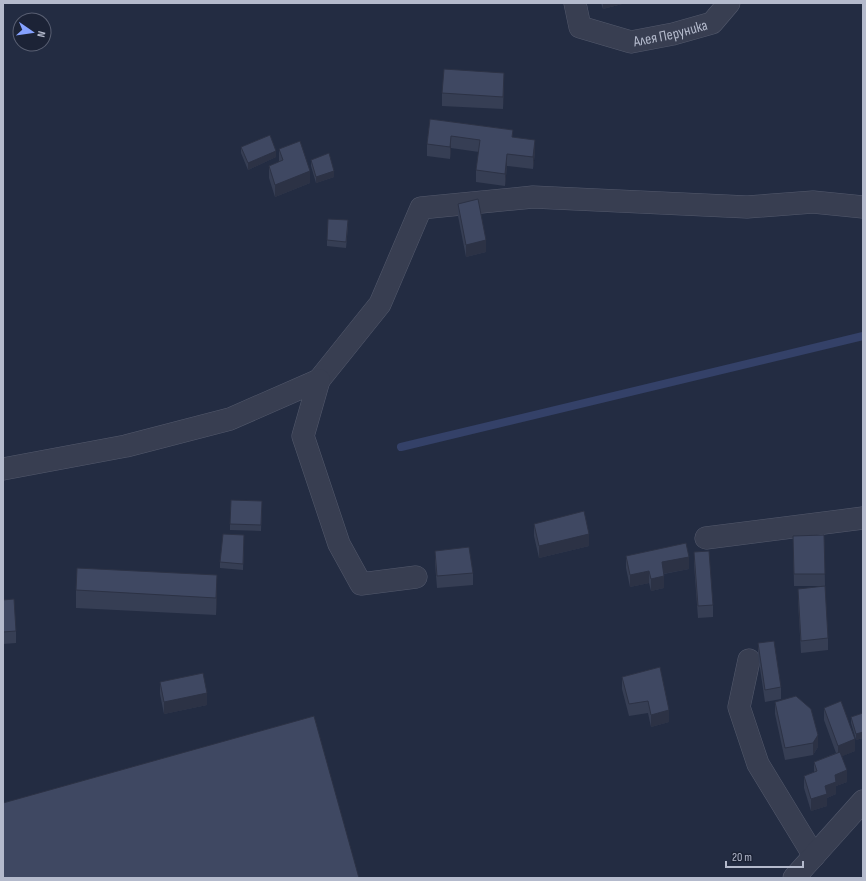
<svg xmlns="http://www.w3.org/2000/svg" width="866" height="881" font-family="'Sofia Sans Condensed',sans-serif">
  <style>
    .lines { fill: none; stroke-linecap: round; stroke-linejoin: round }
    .stream { stroke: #344168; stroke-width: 8 }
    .minor-casing { stroke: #53596c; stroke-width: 23 }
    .minor { stroke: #383e51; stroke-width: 22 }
    .wall { fill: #363e54 }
    .shaded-wall { fill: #2c3245 }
    .building { fill: #3f4862; stroke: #2c3245 }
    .labels { text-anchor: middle; stroke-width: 4; stroke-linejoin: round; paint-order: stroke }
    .street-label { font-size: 15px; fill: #b4bacc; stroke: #1c2336 }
  </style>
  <rect width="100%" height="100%" fill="#232c42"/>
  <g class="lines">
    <path class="stream" d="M 401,447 L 863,336"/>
    <defs>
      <g id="minor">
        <path id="s1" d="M 575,3 L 580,27 L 631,42 L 673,34 L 712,23 L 729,3"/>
        <path d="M 319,380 L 380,304 L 421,208 L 533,197 L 747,207 L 813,202 L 863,207"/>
        <path d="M 3,469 L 126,446 L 230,419 L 319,380 L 303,436 L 339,544 L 361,584 L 416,577"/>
        <path d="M 706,538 L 863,518"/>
        <path d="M 749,660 L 739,707 L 758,764 L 814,856"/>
        <path d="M 794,878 L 863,801"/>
      </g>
    </defs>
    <use href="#minor" class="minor-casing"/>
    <use href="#minor" class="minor"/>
  </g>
  <path class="wall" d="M 601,3 L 626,3 L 603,9 Z
    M 504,85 L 503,109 L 442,106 L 442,93 Z
    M 430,119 L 513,137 L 535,152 L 533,169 L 507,166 L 505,186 L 476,182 L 476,170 L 479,152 L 451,148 L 450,159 L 427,156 L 427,144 Z
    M 241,147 L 276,157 L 248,170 L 241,153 Z
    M 279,149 L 310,183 L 275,197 L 269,178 L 269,166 L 279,162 Z
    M 311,160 L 334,177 L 316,183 L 311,166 Z
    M 458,204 L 486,252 L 466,257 L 458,216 Z
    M 348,226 L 346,248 L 327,246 L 327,240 Z
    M 262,501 L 261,531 L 230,530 L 230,524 Z
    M 534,524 L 589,546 L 539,558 L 534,536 Z
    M 824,535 L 825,586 L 794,586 L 793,536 Z
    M 244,541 L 243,570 L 220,568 L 220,562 Z
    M 435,551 L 473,573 L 473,585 L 437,588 L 435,563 Z
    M 694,552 L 713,605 L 713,617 L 698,618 L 694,564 Z
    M 626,556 L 689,569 L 664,574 L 664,588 L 651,591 L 649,583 L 630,587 L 626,568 Z
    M 798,589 L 828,638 L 828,650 L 801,653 L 798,601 Z
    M 76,590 L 217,593 L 216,615 L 76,608 Z
    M 3,600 L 16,631 L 16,643 L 3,644 Z
    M 758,643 L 781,687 L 781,699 L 765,702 L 758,655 Z
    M 660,667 L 669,722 L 651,727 L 648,713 L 629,716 L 622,689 L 622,677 Z
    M 160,682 L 207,705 L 164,714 L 160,694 Z
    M 775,702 L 818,747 L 813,755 L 785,760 L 775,714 Z
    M 824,708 L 855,751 L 842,756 L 847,782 L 836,786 L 836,794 L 827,798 L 827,806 L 811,811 L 804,788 L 804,776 L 814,772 L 814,762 L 836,753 L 824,720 Z
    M 863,713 L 863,738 L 856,740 L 851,723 L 851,717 Z"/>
  <path class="shaded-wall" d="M 603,3 L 626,3 L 603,9 Z
    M 504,73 L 504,85 L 503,109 L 503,97 Z
    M 451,136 L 451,148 L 450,159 L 450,147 Z
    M 535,140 L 535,152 L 533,169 L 533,157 Z
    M 276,151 L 276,157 L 248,170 L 248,163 Z
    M 507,154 L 507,166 L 505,186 L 505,174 Z
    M 310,171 L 310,183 L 275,197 L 275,185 Z
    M 334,171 L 334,177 L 316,183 L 316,177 Z
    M 486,240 L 486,252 L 466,257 L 466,245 Z
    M 589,534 L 589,546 L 539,558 L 539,546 Z
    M 689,557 L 689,569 L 662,574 L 662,562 Z
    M 649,571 L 649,583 L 630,587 L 630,575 Z
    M 217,575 L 217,593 L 216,615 L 216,598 Z
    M 664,576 L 664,588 L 651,591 L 651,579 Z
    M 207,693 L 207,705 L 164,714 L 164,702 Z
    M 669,710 L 669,722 L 651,727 L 651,715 Z
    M 863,732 L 863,738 L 856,740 L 856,734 Z
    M 818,735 L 818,747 L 813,755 L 813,743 Z
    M 855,739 L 855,751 L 838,758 L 838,746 Z
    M 847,770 L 847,782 L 836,786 L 836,794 L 827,798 L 827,806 L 811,811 L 811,799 L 825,786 L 835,775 Z"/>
  <path class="building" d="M 444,69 L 504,73 L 503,97 L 442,93 Z
    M 430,119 L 513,130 L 512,137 L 535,140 L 533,157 L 507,154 L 505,174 L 476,170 L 480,140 L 451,136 L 450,147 L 427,144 Z
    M 270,135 L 276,151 L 248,163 L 241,147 Z
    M 300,141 L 310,171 L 275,185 L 269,166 L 283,160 L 279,149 Z
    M 329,153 L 334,171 L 316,177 L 311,160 Z
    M 478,199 L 486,240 L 466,245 L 458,204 Z
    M 328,219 L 348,220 L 346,242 L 327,240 Z
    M 231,500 L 262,501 L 261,525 L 230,524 Z
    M 584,511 L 589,534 L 539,546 L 534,524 Z
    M 223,534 L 244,535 L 243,564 L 220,562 Z
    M 824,535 L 825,574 L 794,574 L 793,536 Z
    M 686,543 L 689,557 L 662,562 L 664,576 L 651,579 L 649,571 L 630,575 L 626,556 Z
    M 469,547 L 473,573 L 437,576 L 435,551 Z
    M 709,551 L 713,605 L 698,606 L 694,552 Z
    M 77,568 L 217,575 L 216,598 L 76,590 Z
    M 825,586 L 828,638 L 801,641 L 798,589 Z
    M 14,599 L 16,631 L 3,632 L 3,600 Z
    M 774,641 L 781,687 L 765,690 L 758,643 Z
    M 660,667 L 669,710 L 651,715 L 648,701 L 629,704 L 622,677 Z
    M 203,673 L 207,693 L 164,702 L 160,682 Z
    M 796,696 L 811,709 L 818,735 L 813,743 L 785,748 L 775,702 Z
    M 841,701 L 855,739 L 838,746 L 824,708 Z
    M 863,713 L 863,732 L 856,734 L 851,717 Z
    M 314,716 L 359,878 L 3,878 L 3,803 Z
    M 840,752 L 847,770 L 835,775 L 836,782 L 825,786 L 827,794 L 811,799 L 804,776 L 817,771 L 814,762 Z"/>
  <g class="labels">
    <g class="street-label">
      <text dy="5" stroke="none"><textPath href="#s1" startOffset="118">Алея Перуника</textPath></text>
    </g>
  </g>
  <rect width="866" height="881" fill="none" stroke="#b4bacc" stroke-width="8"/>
  <g transform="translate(32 32) rotate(103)"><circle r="19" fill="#1c2336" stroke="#595f72"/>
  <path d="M0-3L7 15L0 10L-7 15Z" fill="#86a2ff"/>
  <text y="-6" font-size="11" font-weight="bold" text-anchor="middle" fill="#b4bacc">N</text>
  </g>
  <path d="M726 861v6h77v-6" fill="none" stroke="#b4bacc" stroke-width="2"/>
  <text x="732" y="861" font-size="12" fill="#b4bacc" stroke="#1c2336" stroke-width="3" paint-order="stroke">20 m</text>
</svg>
